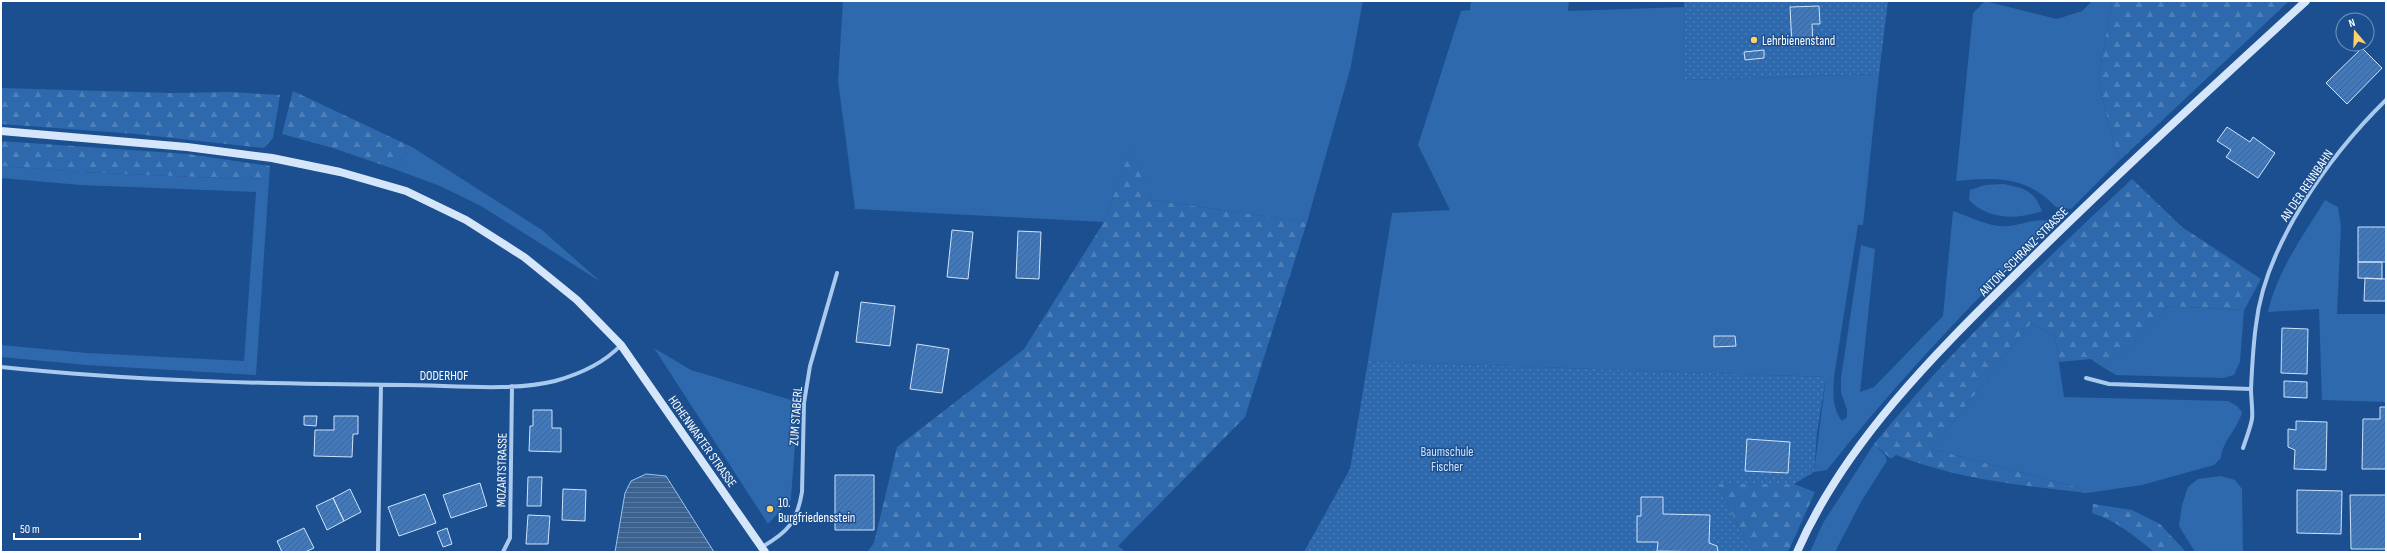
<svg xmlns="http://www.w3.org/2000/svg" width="2387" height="553" font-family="'Sofia Sans Condensed',sans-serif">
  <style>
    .green { fill: #2e69ad }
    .forest { fill: url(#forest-firs) }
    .garden { fill: url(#garden-dots) }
    .water { fill: url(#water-rules); stroke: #9cc4f0 }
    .building { fill: url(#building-hatch); stroke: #cfe3fa }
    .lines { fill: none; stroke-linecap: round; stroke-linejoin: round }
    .street { stroke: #a9c9ee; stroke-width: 4 }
    .secondary { stroke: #d6e6fa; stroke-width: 8 }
    .poi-dot { fill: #ffd166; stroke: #1b4f8f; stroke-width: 1.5 }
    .labels { text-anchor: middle; stroke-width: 3; stroke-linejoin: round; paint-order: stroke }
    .poi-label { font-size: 13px; fill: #fff; stroke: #1b4f8f; text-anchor: start }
    .street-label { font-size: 13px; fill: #fff; stroke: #1b4f8f }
    .park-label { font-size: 13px; fill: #cfe3fa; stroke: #1b4f8f }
  </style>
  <defs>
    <pattern id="forest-firs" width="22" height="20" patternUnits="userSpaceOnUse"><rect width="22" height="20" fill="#2e69ad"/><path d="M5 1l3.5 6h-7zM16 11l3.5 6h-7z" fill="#4d80b9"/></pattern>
    <pattern id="garden-dots" width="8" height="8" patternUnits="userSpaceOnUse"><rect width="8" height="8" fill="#2e69ad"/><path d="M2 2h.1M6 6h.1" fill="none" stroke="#4d80b9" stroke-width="1.8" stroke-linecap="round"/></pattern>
    <pattern id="water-rules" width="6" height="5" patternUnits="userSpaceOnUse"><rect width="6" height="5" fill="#3c6290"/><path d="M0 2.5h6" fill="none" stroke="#597aa1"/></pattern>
    <pattern id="building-hatch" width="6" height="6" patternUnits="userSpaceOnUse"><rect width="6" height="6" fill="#4478b7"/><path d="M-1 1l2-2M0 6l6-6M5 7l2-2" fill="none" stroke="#486282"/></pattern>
  </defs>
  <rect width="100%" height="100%" fill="#1b4f8f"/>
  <path class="green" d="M 843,1 L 1363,1 L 1350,70 L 1307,222 L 1152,200 L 1131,148 L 1104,222 L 855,209 L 838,81 Z
    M 1471,1 L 1569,1 L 1568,11 L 1684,7 L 1686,80 L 1879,74 L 1863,225 L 1858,225 L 1834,377 C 1833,393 1832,408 1842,421 L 1847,417 L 1847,410 L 1841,392 L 1841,378 L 1861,245 L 1875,249 L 1860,392 L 1874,387 L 1943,316 L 1953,211 C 1971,217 1990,228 2009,226 C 2021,225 2042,216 2051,223 L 2051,226 C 1971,303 1896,383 1827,470 L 1814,472 L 1826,377 L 1368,361 L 1392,213 L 1450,210 L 1418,145 L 1461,11 L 1470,10 Z
    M 1985,1 L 2057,19 L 2082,11 L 2092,1 L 2112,1 L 2098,81 L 2119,161 L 2071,209 L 2056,207 C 2026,176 1997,177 1956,181 L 1973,13 Z
    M 412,147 L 542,230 L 601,282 L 481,206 L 440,186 L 394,169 Z
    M 1,166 L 80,172 L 269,180 L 256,375 L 86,365 L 1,357 L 1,345 L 87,353 L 244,361 L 256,192 L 80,185 L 1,178 Z
    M 2003,184 C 2024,188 2034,190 2042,211 C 2018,220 1988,220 1969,200 L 1970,190 L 1985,185 Z
    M 2325,200 L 2338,207 L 2341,226 L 2337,314 L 2386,314 L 2386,402 L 2322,400 L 2319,309 L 2268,312 C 2277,271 2303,236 2325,200 Z
    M 2168,306 L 2244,310 L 2240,362 L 2234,375 L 2223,378 L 2116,375 L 2101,366 L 2126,351 Z
    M 2031,323 L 2055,336 L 2064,397 L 2228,401 L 2237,406 L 2242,412 C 2238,429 2222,441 2221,458 L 2214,465 L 2142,485 L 2087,493 L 2079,488 L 1932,449 Z
    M 654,348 L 691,370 L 798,402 L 791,499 L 768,524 Z
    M 1874,444 L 1885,455 L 1887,461 L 1862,500 L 1835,552 L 1810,552 L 1823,523 Z
    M 2221,476 L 2235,480 L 2242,489 L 2243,552 L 2195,552 L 2179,526 L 2182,505 L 2188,487 L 2198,479 Z"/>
  <path class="forest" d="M 2112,1 L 2289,1 L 2119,161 L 2098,81 Z
    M 1,88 L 172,93 L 230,92 L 280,95 L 273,138 L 264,148 L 136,134 L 1,124 Z
    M 293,91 L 412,147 L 394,169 L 333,148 L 282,134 Z
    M 1,141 L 188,154 L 270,166 L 269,180 L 80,172 L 1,166 Z
    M 1131,147 L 1152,200 L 1307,222 L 1245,417 L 1118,546 L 1126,552 L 867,552 L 874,543 L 897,447 L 1024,349 L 1104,222 Z
    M 2132,179 L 2182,227 L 2261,279 L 2244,310 L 2168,306 L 2126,351 L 2101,366 L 2091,359 L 2059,362 L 2055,336 L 2031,323 L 1932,449 L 2079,488 L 2087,493 C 2021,485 1959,480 1896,455 L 1891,459 L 1874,444 C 1952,348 2042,263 2132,179 Z
    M 1717,484 L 1794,484 L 1815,492 L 1788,552 L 1751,552 Z
    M 2093,504 L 2132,510 L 2160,524 L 2186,552 L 2154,552 C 2135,536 2115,520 2092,513 Z"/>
  <path class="garden" d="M 1684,1 L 1888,1 L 1879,74 L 1685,80 Z
    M 1368,361 L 1826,377 L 1817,433 L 1814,472 L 1794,484 L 1717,484 L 1751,552 L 1304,552 L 1350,469 Z"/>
  <path class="water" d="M 646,474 L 666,476 L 714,552 L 615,552 L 625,493 L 631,481 Z"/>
  <path class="building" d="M 1819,6 L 1820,24 L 1812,24 L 1813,45 L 1792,46 L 1790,7 Z
    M 2362,48 L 2382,68 L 2347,104 L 2326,83 Z
    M 1764,50 L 1764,58 L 1745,60 L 1744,52 Z
    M 2227,127 L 2250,142 L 2253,137 L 2275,153 L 2258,178 L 2226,157 L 2231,150 L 2217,141 Z
    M 2358,227 L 2386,227 L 2386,262 L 2358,262 Z
    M 952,230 L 973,232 L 968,279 L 947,277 Z
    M 1018,231 L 1041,232 L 1039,279 L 1016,278 Z
    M 2358,262 L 2382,262 L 2382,279 L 2358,278 Z
    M 2365,278 L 2386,279 L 2386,301 L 2364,301 Z
    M 861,302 L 895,306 L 890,346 L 856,342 Z
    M 2282,328 L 2308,329 L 2307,374 L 2281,373 Z
    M 1714,336 L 1735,336 L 1736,346 L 1714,347 Z
    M 917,344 L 949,349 L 942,393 L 910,389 Z
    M 2284,381 L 2307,382 L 2307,398 L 2284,397 Z
    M 2380,407 L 2386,407 L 2386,469 L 2362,469 L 2363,419 L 2380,419 Z
    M 533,410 L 552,410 L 552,428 L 561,428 L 561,452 L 529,451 L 530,426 L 533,426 Z
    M 304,416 L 317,416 L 316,426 L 304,425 Z
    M 334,416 L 358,416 L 358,434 L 353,434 L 352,457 L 314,456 L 315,430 L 334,430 Z
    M 2296,421 L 2327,422 L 2326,470 L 2294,469 L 2295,450 L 2288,447 L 2288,429 L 2296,430 Z
    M 1747,439 L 1790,442 L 1788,473 L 1745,471 Z
    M 835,475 L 874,475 L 874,530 L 835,530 Z
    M 528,477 L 542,477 L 541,506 L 527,506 Z
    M 480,483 L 487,506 L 451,518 L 443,495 Z
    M 350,489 L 361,512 L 344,521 L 333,498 Z
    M 563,489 L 586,490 L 585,521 L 562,520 Z
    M 2297,490 L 2342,491 L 2341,534 L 2297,533 Z
    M 425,494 L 436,523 L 399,536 L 388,507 Z
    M 2350,495 L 2386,495 L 2386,549 L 2351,549 Z
    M 1641,497 L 1663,497 L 1663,514 L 1710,515 L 1709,543 L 1717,546 L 1718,552 L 1657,551 L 1658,542 L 1637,542 L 1637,516 L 1641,516 Z
    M 333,498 L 344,521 L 327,530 L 316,506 Z
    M 528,515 L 550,516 L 548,544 L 526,544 Z
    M 304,528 L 314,548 L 305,552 L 282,552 L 277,541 Z
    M 447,528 L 452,544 L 443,547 L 437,532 Z"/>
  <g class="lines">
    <path class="street" d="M 1,367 C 134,381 269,384 403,385 C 450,385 510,392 555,381 C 580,374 604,363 621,345
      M 2086,378 L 2109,384 L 2251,389
      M 2243,448 C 2246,439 2250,429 2252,419 C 2253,410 2251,399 2251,389 C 2252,368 2253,346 2256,325 C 2265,245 2329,156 2386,100
      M 762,547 C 788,532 797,522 802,492 L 804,403 L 810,366 L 837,273
      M 378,552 L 381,385
      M 503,552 L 510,538 L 512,386"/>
    <path class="secondary" d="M 1,131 L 187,147 L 272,158 L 340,172 L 406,191 L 466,220 L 524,257 L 577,300 L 621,345 L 765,552
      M 1797,552 C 1846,440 1939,350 2024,266 C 2116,175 2211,88 2306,1"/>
  </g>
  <g class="poi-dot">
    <circle cx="1754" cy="40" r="4"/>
    <circle cx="770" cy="509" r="4"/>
  </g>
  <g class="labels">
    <g class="poi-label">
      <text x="1762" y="45">Lehrbienenstand</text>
      <text x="778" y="507">10.<tspan x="778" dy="15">Burgfriedensstein</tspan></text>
    </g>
    <g class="street-label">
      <text transform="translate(2306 185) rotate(-56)" y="5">AN DER RENNBAHN</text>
      <text transform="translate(2023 251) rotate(-45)" y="5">ANTON-SCHRANZ-STRASSE</text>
      <text x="444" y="380">DODERHOF</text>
      <text transform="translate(795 416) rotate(-86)" y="5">ZUM STABERL</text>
      <text transform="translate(703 441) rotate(55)" y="5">HOHENWARTER STRASSE</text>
      <text transform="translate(501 470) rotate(-89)" y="5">MOZARTSTRASSE</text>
    </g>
    <g class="park-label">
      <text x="1447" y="456">Baumschule<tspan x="1447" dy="15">Fischer</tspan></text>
    </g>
  </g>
  <rect width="2387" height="553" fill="none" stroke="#ffffff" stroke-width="4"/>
  <g transform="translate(2355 32) rotate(341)"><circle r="19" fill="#1b4f8f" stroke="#7695bc"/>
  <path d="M0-3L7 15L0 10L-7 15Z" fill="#ffd166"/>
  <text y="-6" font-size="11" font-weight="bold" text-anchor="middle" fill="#ffffff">N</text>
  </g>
  <path d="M14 533v6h126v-6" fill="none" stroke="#ffffff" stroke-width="2"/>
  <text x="20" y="533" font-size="12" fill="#ffffff" stroke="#1b4f8f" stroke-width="3" paint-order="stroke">50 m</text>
</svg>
